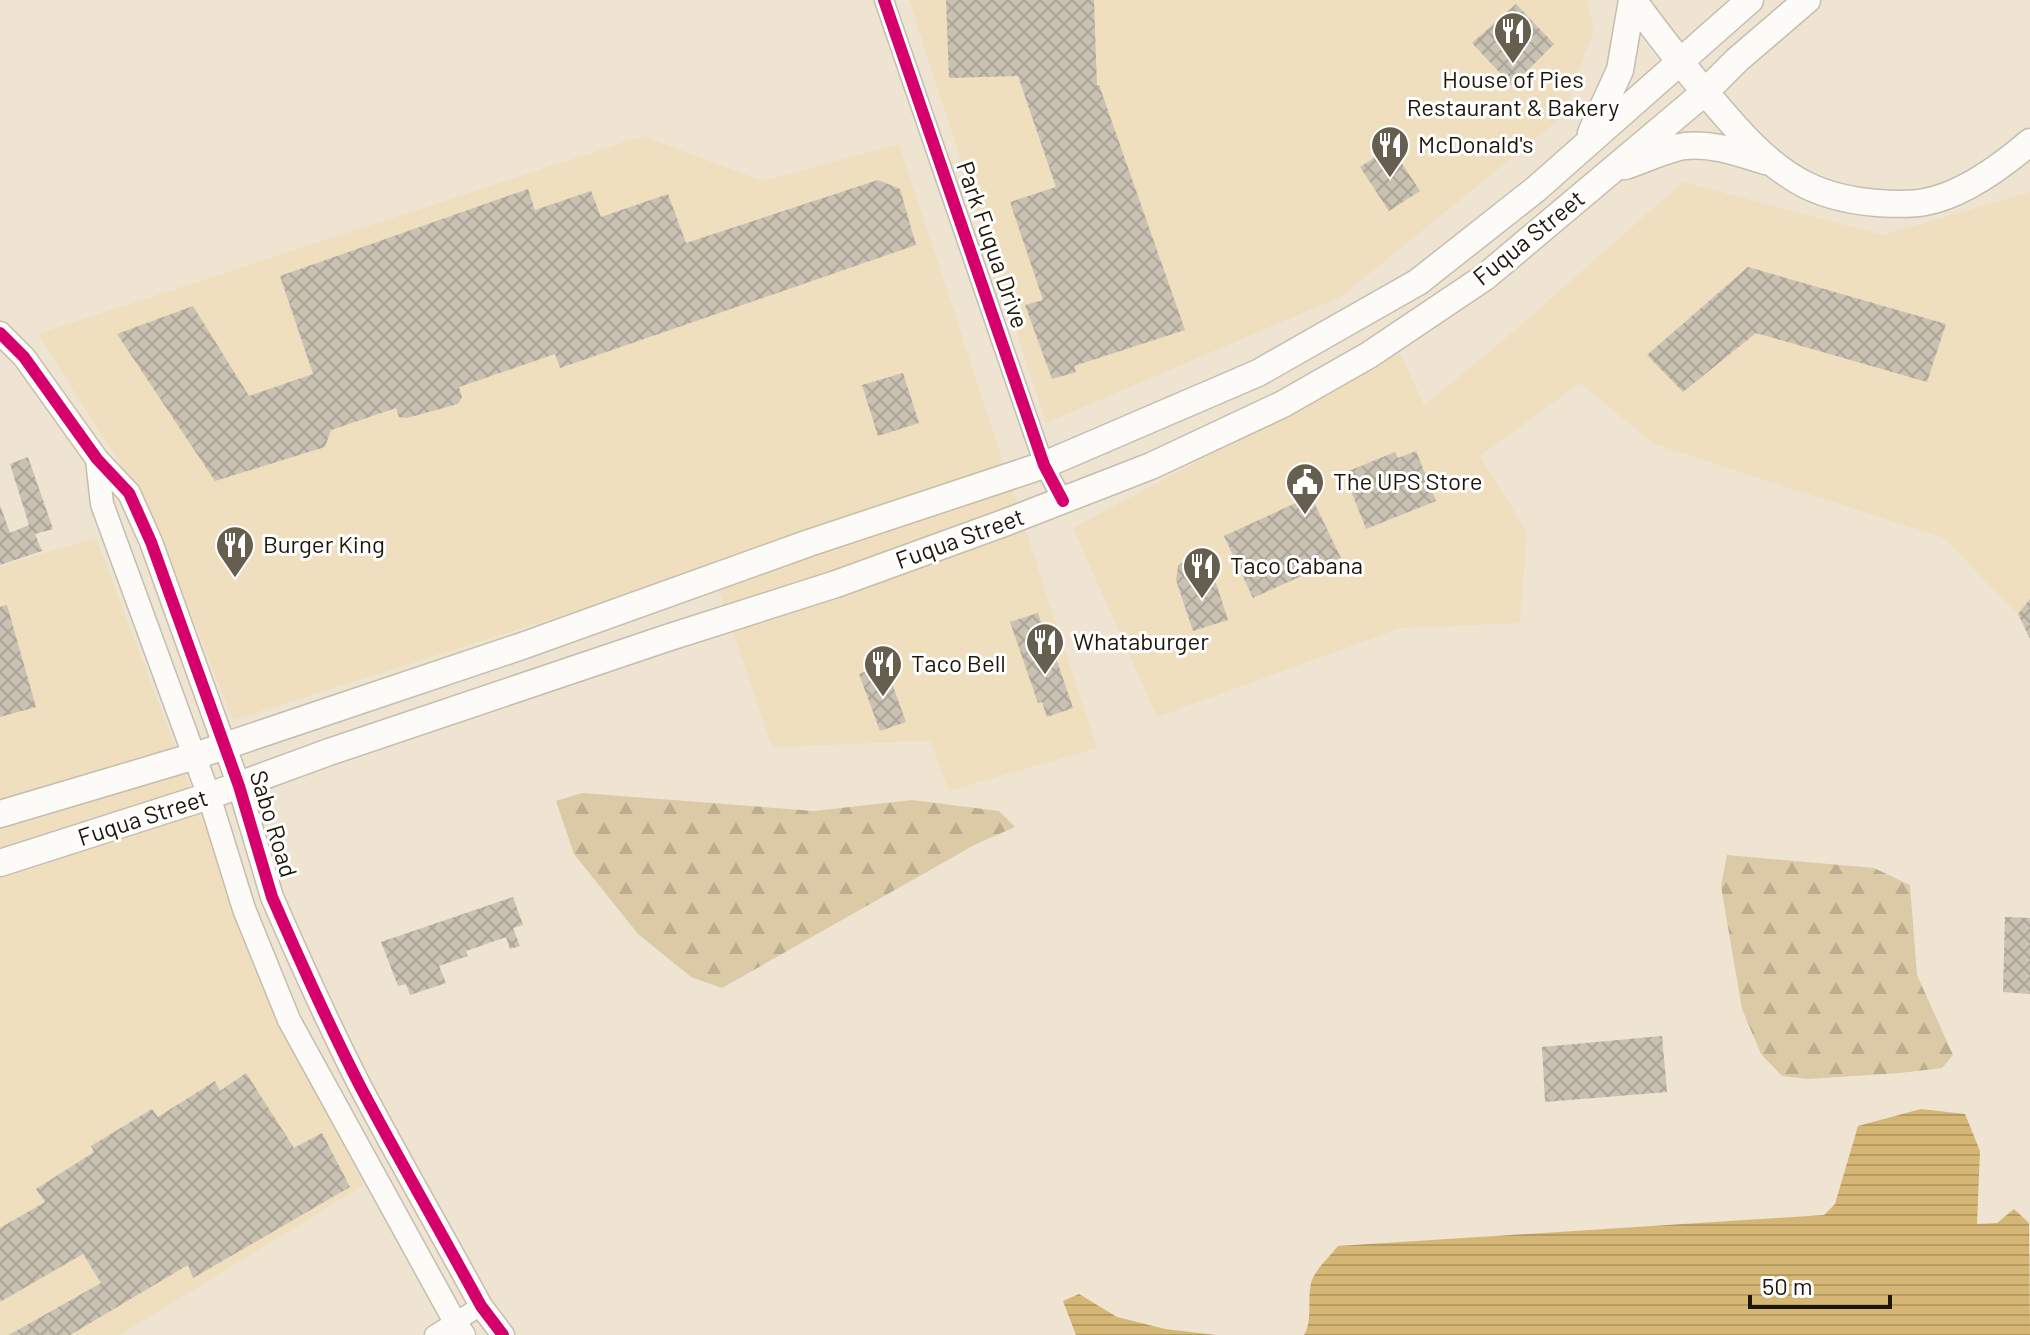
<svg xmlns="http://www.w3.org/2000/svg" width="2030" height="1335" font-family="Barlow,sans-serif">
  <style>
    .built { fill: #efdfbf }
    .forest { fill: url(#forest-firs) }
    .water { fill: url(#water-rules) }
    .building { fill: url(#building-cross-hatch) }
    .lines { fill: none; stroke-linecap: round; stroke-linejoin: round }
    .minor-casing { stroke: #c5bdae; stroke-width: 21 }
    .tertiary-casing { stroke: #c5bdae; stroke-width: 25 }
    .secondary-casing { stroke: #c5bdae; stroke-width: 29 }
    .minor { stroke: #fcfbf8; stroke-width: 18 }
    .tertiary { stroke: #fcfbf8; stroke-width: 22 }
    .secondary { stroke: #fcfbf8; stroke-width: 26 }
    .cycleway-casing { stroke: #fff; stroke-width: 17 }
    .cycleway { stroke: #d6006c; stroke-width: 12 }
    .labels { text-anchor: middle; stroke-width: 6; stroke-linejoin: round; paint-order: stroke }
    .poi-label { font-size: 24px; fill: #1d170a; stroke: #fff; text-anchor: start }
    .street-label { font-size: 24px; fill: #1d170a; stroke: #fff }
  </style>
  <defs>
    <pattern id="forest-firs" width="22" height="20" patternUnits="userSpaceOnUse" patternTransform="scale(2)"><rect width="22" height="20" fill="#dccaa6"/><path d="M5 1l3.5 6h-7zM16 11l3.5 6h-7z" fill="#bcad8e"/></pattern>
    <pattern id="water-rules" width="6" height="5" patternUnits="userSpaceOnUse" patternTransform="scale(2)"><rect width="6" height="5" fill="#d5b674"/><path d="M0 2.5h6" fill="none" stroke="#b69c63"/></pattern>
    <pattern id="building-cross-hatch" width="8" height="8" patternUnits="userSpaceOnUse" patternTransform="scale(2)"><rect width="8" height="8" fill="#c9c1b2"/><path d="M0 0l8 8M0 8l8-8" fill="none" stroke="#aca598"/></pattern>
  </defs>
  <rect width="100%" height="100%" fill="#eee4d1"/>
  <path class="built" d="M 909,0 L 1587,0 L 1594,30 L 1562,117 L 1342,296 L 1046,423 Z
    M 643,136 L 763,181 L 899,144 L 1097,748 L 949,791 L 930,741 L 772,747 L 711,568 L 233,720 L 152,515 L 38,334 Z
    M 1683,182 L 1883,235 L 2030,192 L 2030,627 L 1944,538 L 1654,444 L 1580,383 L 1480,456 L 1527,532 L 1520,623 L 1401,628 L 1157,717 L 1073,528 L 1400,353 L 1424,405 L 1504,340 Z
    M 96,538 L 275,1011 L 364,1185 L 120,1335 L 0,1335 L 0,566 Z"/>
  <path class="forest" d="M 582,793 L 814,811 L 912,800 L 999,811 L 1015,827 L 976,844 L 722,988 L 691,977 L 638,934 L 574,854 L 556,801 Z
    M 1727,855 L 1874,868 L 1910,885 L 1917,975 L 1953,1055 L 1942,1068 L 1900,1073 L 1808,1079 L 1782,1076 L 1761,1054 L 1742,1009 L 1721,886 Z"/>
  <path class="water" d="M 1921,1109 L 1965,1114 L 1980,1151 L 1977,1224 L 1997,1223 L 2014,1209 L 2029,1223 L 2030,1335 L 1304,1335 C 1313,1320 1307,1300 1311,1283 C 1314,1271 1330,1256 1338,1246 L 1824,1215 L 1835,1204 L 1858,1126 Z
    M 1079,1294 L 1117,1317 L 1165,1329 L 1216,1335 L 1076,1335 L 1063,1301 Z"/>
  <path class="building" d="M 946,0 L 1094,0 L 1097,86 L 1099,85 L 1185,330 L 1074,366 L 1076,372 L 1052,379 L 1025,305 L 1043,300 L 1010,202 L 1056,187 L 1018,76 L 949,78 Z
    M 1516,4 L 1554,44 L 1512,86 L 1472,43 Z
    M 1391,147 L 1420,191 L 1389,211 L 1360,167 Z
    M 878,180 L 900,189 L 916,245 L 560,368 L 555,354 L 459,387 L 462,397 L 458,404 L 407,418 L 399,417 L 396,408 L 331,430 L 325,447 L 215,481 L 117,334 L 193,306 L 249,396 L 313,374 L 280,276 L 528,189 L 535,210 L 591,191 L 601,217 L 668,194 L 686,243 Z
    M 1748,267 L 1946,324 L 1927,382 L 1756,333 L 1683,392 L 1647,355 Z
    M 903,373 L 919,423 L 878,436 L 862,385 Z
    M 1416,451 L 1436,501 L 1366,529 L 1344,473 L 1395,452 L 1398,458 Z
    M 28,457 L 53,529 L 35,534 L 42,551 L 0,565 L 0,505 L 10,533 L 29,525 L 10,464 Z
    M 1311,496 L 1341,558 L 1253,598 L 1224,536 Z
    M 1189,557 L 1202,557 L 1211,568 L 1228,620 L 1193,631 L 1176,580 L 1178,566 Z
    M 2030,599 L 2030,639 L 2018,614 Z
    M 7,605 L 36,707 L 0,717 L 0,607 Z
    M 1038,613 L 1050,650 L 1053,649 L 1073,708 L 1047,717 L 1042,702 L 1038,703 L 1010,622 Z
    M 885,664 L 906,722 L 880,731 L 859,674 Z
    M 513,897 L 523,925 L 513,928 L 520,946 L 510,949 L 506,937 L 466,951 L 468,956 L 439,966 L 446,983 L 410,995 L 406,984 L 398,986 L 381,942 Z
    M 2005,917 L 2030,918 L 2030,994 L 2003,992 Z
    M 1662,1036 L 1667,1092 L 1545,1102 L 1542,1047 Z
    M 246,1073 L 294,1148 L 322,1133 L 350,1187 L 193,1278 L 188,1265 L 70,1335 L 9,1335 L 101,1283 L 83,1254 L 0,1302 L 0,1228 L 45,1202 L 36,1189 L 94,1152 L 91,1146 L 152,1109 L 158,1117 L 215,1081 L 220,1091 Z"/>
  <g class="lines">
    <defs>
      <path id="minor" d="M 884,0 L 1044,465 L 1063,501
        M 434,1335 L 481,1306"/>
      <path id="tertiary" d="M 0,333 L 24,357 L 97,459 L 129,493 L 151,542 L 239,786 L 272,897 C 300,961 328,1024 360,1086 C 399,1160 441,1232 481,1306 L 503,1335
        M 97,459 L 102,504 L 209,796 L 244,909 L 289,1020 L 455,1322 L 464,1335"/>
      <path id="secondary" d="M 1633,0 C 1658,34 1684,68 1712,100 C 1739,132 1768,166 1806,185 C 1828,196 1853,201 1877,203 C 1892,204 1910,205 1925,202 C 1962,195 2002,166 2030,142
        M 1591,133 L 1620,70 L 1632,0
        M 1625,166 C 1644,160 1666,149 1685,146 C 1713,143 1739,153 1765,161
        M 0,814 L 195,756 L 522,646 L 809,543 L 1044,465 L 1258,373 L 1418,282 L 1536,189 L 1750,0
        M 0,863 L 209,796 L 329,752 L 667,638 L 836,584 L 1004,523 L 1151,466 L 1283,404 L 1369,355 L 1485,277 L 1705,92 L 1737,60 L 1807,0"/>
    </defs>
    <use href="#minor" class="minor-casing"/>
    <use href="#tertiary" class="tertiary-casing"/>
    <use href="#secondary" class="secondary-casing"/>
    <use href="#minor" class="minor"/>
    <use href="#tertiary" class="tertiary"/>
    <use href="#secondary" class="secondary"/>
    <defs>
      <path id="cycleway" d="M 884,0 L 1044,465 L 1063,501
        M 0,333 L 24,357 L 97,459 L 129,493 L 151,542 L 239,786 L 272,897 C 300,961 328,1024 360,1086 C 399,1160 441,1232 481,1306 L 503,1335"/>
    </defs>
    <use href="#cycleway" class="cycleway-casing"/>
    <use href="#cycleway" class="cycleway"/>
  </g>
  <defs>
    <symbol id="restaurant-pin" viewBox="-11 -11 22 30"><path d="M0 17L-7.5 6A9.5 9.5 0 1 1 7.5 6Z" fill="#665f50" stroke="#fff"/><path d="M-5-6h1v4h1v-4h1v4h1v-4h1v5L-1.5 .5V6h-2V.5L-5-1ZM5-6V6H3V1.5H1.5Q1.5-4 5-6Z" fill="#fff"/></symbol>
    <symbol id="civic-pin" viewBox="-11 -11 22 30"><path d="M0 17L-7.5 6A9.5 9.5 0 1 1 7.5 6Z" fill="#665f50" stroke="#fff"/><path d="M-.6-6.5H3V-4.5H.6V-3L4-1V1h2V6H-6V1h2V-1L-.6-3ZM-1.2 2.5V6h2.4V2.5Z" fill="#fff"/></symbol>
  </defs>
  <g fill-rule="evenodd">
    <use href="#restaurant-pin" x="1491" y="9" width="44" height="60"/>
    <use href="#restaurant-pin" x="1368" y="123" width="44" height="60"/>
    <use href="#civic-pin" x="1283" y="460" width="44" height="60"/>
    <use href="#restaurant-pin" x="213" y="523" width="44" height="60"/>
    <use href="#restaurant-pin" x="1180" y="544" width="44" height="60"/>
    <use href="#restaurant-pin" x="1023" y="620" width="44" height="60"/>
    <use href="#restaurant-pin" x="861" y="642" width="44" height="60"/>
  </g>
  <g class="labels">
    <g class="poi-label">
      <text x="1513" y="88" text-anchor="middle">House of Pies<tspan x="1513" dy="28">Restaurant &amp; Bakery</tspan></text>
      <text x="1418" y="153">McDonald's</text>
      <text x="1333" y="490">The UPS Store</text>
      <text x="263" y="553">Burger King</text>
      <text x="1230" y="574">Taco Cabana</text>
      <text x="1073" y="650">Whataburger</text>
      <text x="911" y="672">Taco Bell</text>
    </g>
    <g class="street-label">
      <text transform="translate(1529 238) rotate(-39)" y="8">Fuqua Street</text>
      <text transform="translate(992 245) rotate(71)" y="8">Park Fuqua Drive</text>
      <text transform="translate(960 539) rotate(-20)" y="8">Fuqua Street</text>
      <text transform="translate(143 818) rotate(-18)" y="8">Fuqua Street</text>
      <text transform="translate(273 824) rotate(73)" y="8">Sabo Road</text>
    </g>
  </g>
  <path d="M1750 1295v12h140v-12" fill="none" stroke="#1d170a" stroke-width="4"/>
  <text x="1762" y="1295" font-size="24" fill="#1d170a" stroke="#ffffff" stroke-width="6" paint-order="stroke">50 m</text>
</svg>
